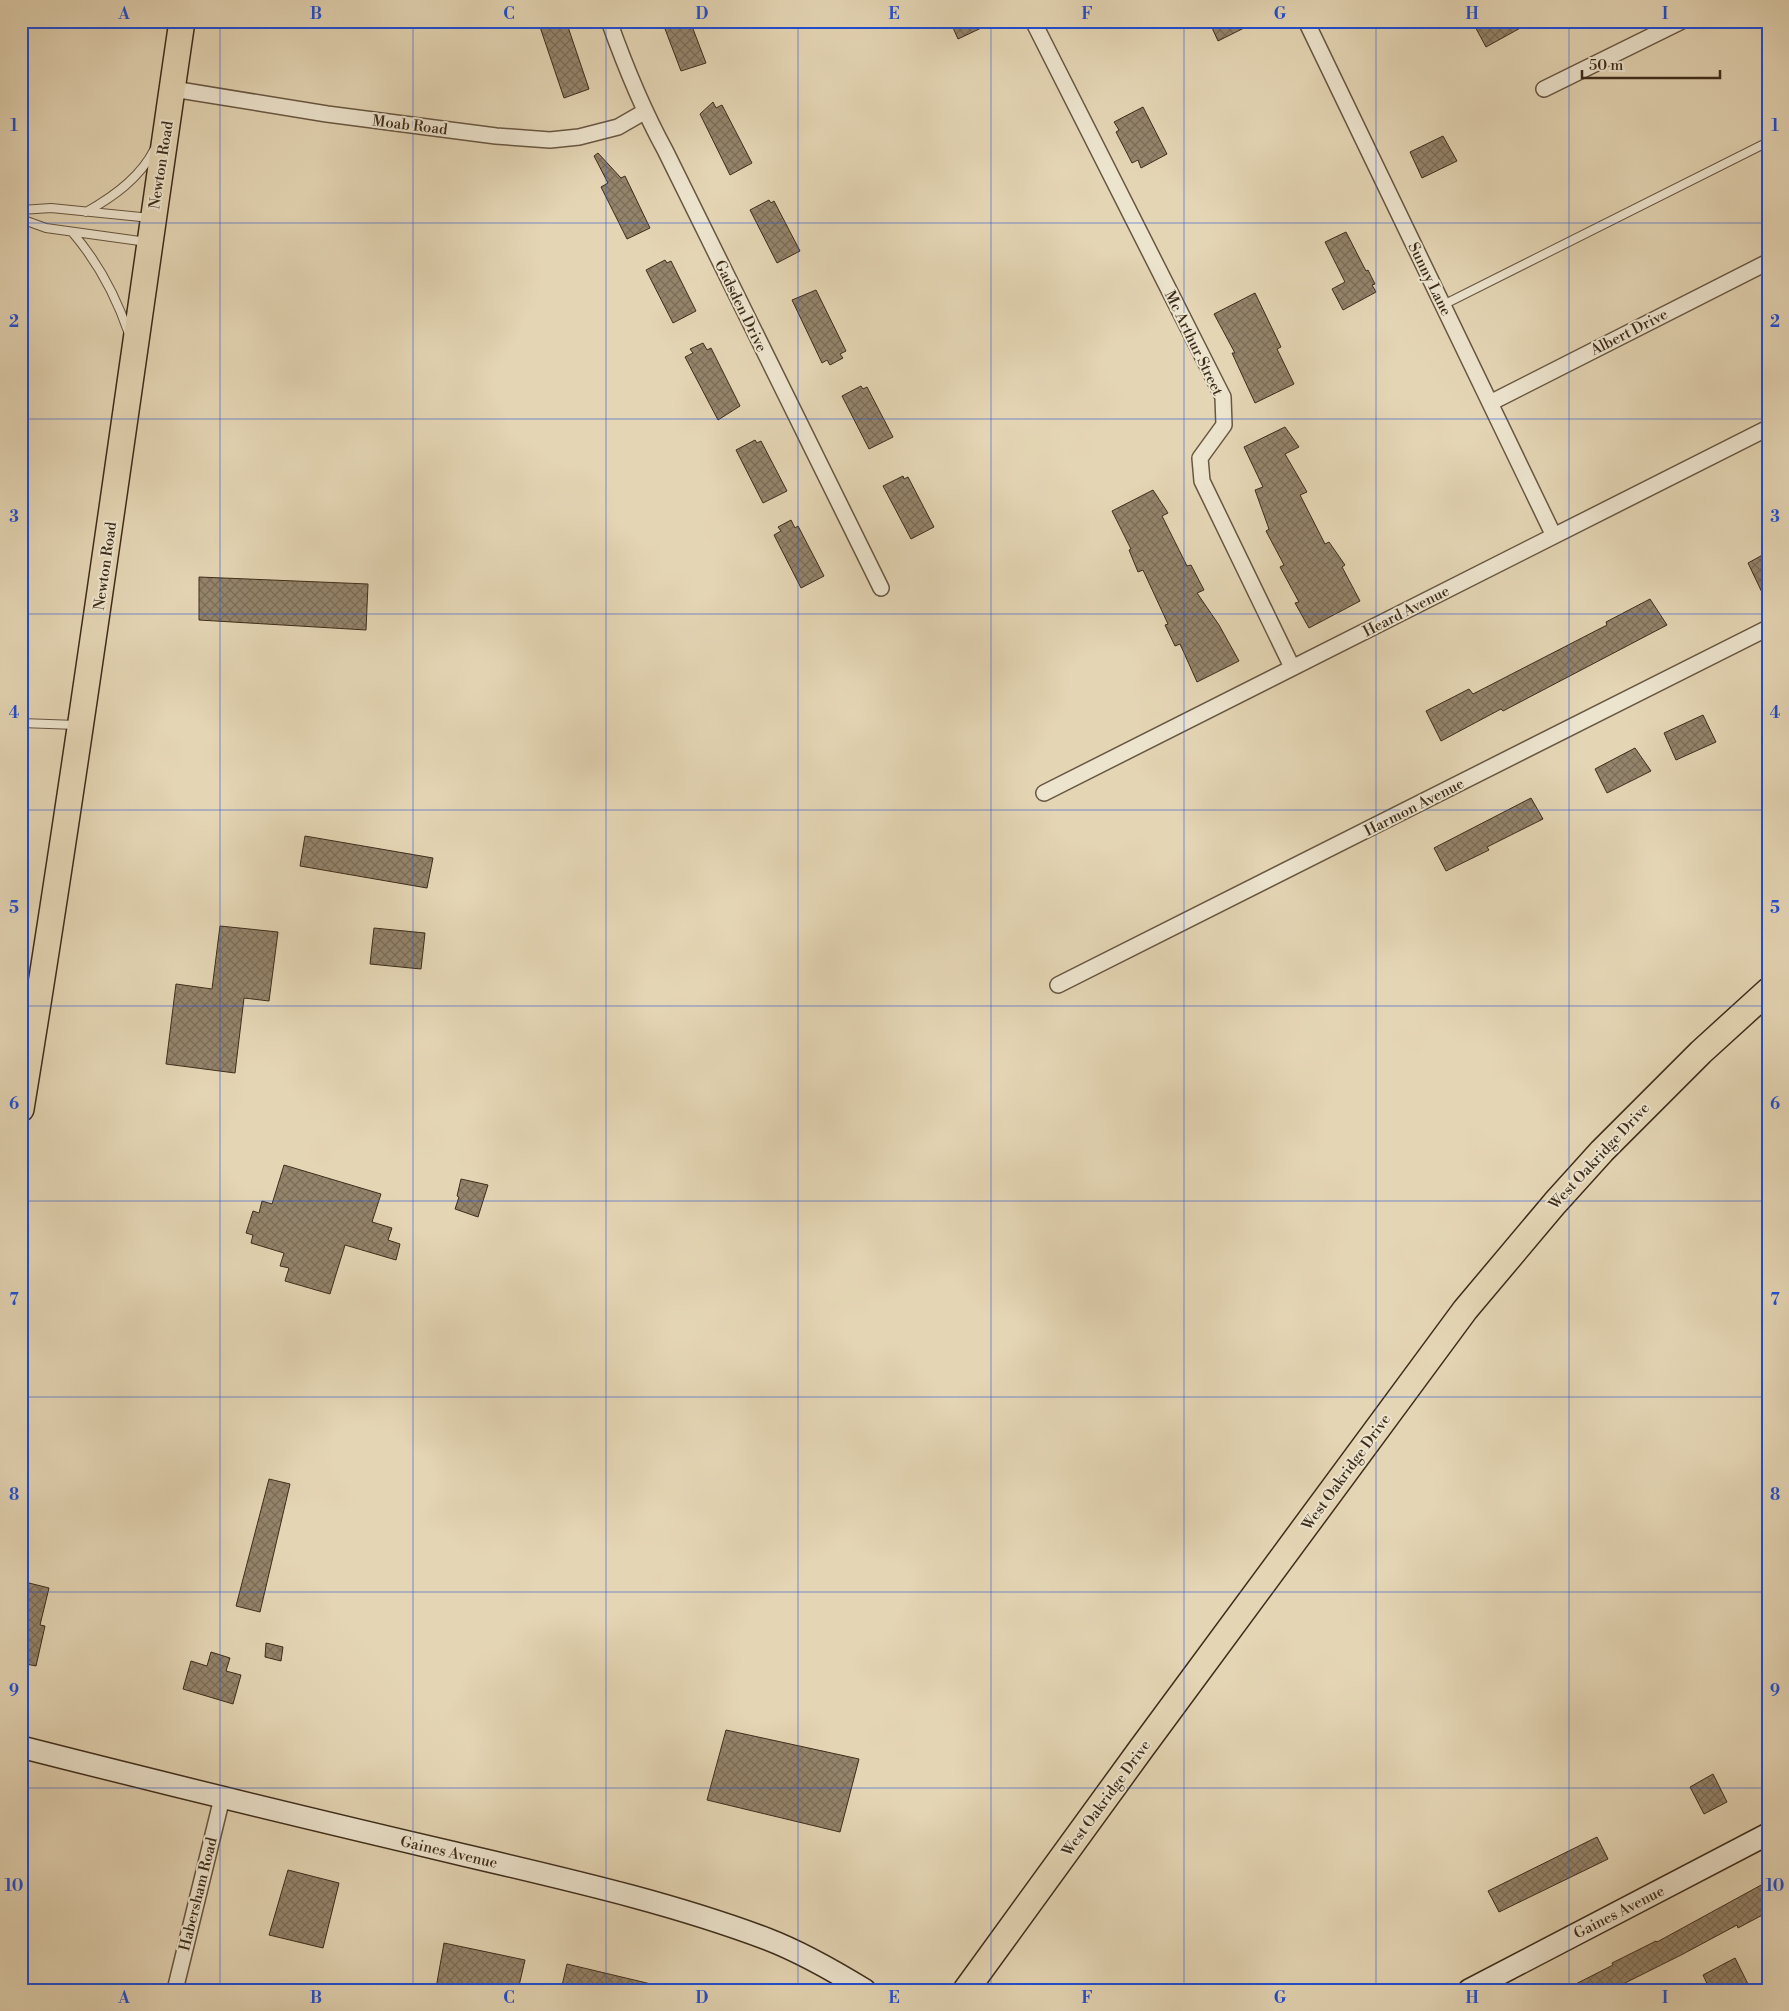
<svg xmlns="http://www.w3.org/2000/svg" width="1789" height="2011" font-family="'Libre Bodoni',serif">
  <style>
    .building { fill: url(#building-cross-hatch); stroke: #3e2d1b }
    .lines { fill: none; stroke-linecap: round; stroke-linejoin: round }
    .lane-casing { stroke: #685741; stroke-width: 10 }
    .street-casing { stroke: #685741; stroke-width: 18 }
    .secondary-casing { stroke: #3e2d1b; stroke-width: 24 }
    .primary-casing { stroke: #3e2d1b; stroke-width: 28 }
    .lane { stroke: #ede4ce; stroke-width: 8 }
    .street { stroke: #ede4ce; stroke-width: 15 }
    .secondary { stroke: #ede4ce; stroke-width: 21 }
    .primary { stroke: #e4d5b4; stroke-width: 25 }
    .grid { fill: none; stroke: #1d4ed8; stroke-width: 1; stroke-opacity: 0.55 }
    .labels { text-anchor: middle; stroke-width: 4; stroke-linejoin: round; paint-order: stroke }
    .street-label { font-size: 15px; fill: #3e2d1b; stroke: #ede4ce }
    .neatline { fill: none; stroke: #1d4ed8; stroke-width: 2 }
    .grid-label { font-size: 16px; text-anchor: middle; font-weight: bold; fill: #1d4ed8 }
  </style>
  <defs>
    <pattern id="building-cross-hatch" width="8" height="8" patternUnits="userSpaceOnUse" patternTransform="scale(1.25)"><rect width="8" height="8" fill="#94846b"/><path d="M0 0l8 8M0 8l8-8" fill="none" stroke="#7a6c57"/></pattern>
  </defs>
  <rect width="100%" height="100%" fill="#e4d5b4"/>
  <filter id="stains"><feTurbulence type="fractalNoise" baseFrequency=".004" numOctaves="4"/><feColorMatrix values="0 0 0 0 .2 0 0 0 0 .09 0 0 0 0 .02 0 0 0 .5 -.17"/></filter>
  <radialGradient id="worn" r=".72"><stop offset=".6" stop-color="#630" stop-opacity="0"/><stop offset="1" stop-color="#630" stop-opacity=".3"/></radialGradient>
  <path class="building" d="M 538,21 L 566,21 L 589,89 L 564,98 Z
    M 662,21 L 690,21 L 706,63 L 681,71 Z
    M 950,21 L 996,21 L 958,39 Z
    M 1209,21 L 1258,21 L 1218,41 Z
    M 1472,21 L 1533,21 L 1486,47 Z
    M 713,102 L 716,108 L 722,105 L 752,163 L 730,175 L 700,114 Z
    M 1143,107 L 1167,154 L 1141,168 L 1138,160 L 1132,163 L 1116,132 L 1119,130 L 1114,122 Z
    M 1443,136 L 1457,161 L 1422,178 L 1410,152 Z
    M 598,153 L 621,178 L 625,176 L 650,228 L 627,239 L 601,187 L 608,183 L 594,156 Z
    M 769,200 L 771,203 L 774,201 L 800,251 L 777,263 L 750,210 Z
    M 1346,232 L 1366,271 L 1368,270 L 1375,284 L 1372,285 L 1376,292 L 1343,310 L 1332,289 L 1345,282 L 1325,242 Z
    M 665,260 L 667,263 L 671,261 L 696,311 L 673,323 L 646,270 Z
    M 816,290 L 846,351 L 840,354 L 843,358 L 830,365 L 827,360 L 822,363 L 792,300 Z
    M 1255,293 L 1281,347 L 1277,349 L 1294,384 L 1255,403 L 1232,353 L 1235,353 L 1214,314 Z
    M 703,343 L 707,350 L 711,348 L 740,406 L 718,420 L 685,357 L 693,353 L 690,349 Z
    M 861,386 L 863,389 L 867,387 L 893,437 L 869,449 L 842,396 Z
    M 1285,427 L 1299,447 L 1285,454 L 1307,492 L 1300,495 L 1325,544 L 1329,542 L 1345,565 L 1342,567 L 1360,601 L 1309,628 L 1295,603 L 1299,602 L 1280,567 L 1284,565 L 1266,531 L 1269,529 L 1255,490 L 1263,487 L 1244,447 Z
    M 755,440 L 757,443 L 761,441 L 787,491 L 763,503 L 736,450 Z
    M 903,476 L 904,479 L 908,477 L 934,527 L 911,539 L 883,486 Z
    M 1153,490 L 1168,513 L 1162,516 L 1187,566 L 1191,565 L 1204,590 L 1197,593 L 1219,625 L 1239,661 L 1197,682 L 1180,644 L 1175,646 L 1165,625 L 1168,624 L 1143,570 L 1138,572 L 1129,550 L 1131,549 L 1112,511 Z
    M 791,520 L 795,528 L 798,526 L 824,576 L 801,588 L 774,535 L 781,531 L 778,527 Z
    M 1768,552 L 1768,605 L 1748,563 Z
    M 199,577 L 368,584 L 366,630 L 199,620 Z
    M 1650,599 L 1667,625 L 1503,711 L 1501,709 L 1441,741 L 1426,711 L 1469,689 L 1473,694 L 1607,625 L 1606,622 Z
    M 1703,715 L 1716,742 L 1676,760 L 1664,733 Z
    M 1635,748 L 1651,771 L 1607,793 L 1595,769 Z
    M 1531,798 L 1543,819 L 1487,847 L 1489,850 L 1446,871 L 1434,848 Z
    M 305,836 L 433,858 L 427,888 L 300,866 Z
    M 220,926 L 278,932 L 269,1001 L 244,998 L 235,1073 L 166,1064 L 176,984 L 212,989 Z
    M 374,928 L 425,933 L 421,969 L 370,964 Z
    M 284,1165 L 381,1194 L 372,1222 L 392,1228 L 388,1240 L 400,1244 L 396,1260 L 345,1245 L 330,1294 L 285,1281 L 289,1268 L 280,1266 L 284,1253 L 251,1243 L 253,1235 L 246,1233 L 253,1211 L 259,1213 L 262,1201 L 272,1204 Z
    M 461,1179 L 488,1185 L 478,1217 L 455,1209 L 459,1197 L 457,1196 Z
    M 269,1479 L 290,1484 L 260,1612 L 236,1606 Z
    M 21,1581 L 49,1588 L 40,1625 L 45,1626 L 36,1666 L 21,1663 Z
    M 266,1643 L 283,1647 L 281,1661 L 265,1657 Z
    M 211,1652 L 230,1658 L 226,1671 L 241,1675 L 233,1704 L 183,1689 L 191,1661 L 207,1666 Z
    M 726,1730 L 859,1759 L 840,1832 L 707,1800 Z
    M 1713,1774 L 1727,1802 L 1704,1814 L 1690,1787 Z
    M 1597,1837 L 1608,1859 L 1499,1912 L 1488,1891 Z
    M 288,1870 L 339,1883 L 323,1948 L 269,1935 Z
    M 1763,1884 L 1768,1892 L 1768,1912 L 1738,1928 L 1737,1925 L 1683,1954 L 1611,1990 L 1564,1990 L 1613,1965 L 1612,1963 L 1656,1941 L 1657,1942 Z
    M 444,1943 L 525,1960 L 518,1990 L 445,1990 L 436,1988 Z
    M 1735,1958 L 1751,1990 L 1710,1990 L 1703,1975 Z
    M 567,1964 L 651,1984 L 650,1990 L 561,1990 Z"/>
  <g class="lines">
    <defs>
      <path id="lane" d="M 21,210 L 51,208 L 151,218
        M 86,212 C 113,197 140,178 154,150
        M 21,219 L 46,228 L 147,242
        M 72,232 C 98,262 116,296 129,334
        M 1443,305 L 1768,142
        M 21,723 L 77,725"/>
      <path id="street" d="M 609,21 C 625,66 642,108 665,150 L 881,588
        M 1033,21 L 1223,397 L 1224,425 L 1200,458 L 1202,481 L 1292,667
        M 1306,21 L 1554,536
        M 173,89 L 327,114 L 496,136 L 550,140 L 579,137 L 618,127 L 644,112
        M 1544,89 L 1682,21
        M 1490,403 L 1768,262
        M 1044,793 L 1768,428
        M 1058,985 L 1768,628
        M 175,1990 L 222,1798"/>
      <path id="secondary" d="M 21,1747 C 166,1784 310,1819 455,1853 C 560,1878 666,1901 767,1939 C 801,1952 834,1971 865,1990
        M 1469,1990 L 1768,1834"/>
      <path id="primary" d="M 21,1109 C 80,748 129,384 182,21
        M 966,1990 L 1141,1749 L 1465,1310 L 1555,1203 L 1602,1151 L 1701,1052 L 1768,991"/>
    </defs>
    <use href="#lane" class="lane-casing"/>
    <use href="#street" class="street-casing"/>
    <use href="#secondary" class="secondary-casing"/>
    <use href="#primary" class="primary-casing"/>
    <use href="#lane" class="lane"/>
    <use href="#street" class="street"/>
    <use href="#secondary" class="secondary"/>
    <use href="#primary" class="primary"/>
  </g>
  <path class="grid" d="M 220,21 L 220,1990M 413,21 L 413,1990M 606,21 L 606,1990M 798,21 L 798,1990M 991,21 L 991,1990M 1184,21 L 1184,1990M 1376,21 L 1376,1990M 1569,21 L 1569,1990M 21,223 L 1768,223M 21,419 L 1768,419M 21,614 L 1768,614M 21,810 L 1768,810M 21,1006 L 1768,1006M 21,1201 L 1768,1201M 21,1397 L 1768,1397M 21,1592 L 1768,1592M 21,1788 L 1768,1788"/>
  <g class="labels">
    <g class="street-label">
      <text transform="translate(410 125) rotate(7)" y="5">Moab Road</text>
      <text transform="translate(161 165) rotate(-81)" y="5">Newton Road</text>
      <text transform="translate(1430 279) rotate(64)" y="5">Sunny Lane</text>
      <text transform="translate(741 306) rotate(64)" y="5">Gadsden Drive</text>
      <text transform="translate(1629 332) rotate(-27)" y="5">Albert Drive</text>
      <text transform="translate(1194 343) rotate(64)" y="5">Mc Arthur Street</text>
      <text transform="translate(105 566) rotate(-82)" y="5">Newton Road</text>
      <text transform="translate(1406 611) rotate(-27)" y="5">Heard Avenue</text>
      <text transform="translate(1414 807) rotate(-27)" y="5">Harmon Avenue</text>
      <text transform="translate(1599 1156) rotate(-47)" y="5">West Oakridge Drive</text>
      <text transform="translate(1346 1472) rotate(-54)" y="5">West Oakridge Drive</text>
      <text transform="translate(1106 1798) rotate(-54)" y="5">West Oakridge Drive</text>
      <text transform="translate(449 1852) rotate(13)" y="5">Gaines Avenue</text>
      <text transform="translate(198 1894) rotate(-76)" y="5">Habersham Road</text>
      <text transform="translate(1619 1912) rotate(-27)" y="5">Gaines Avenue</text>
    </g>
  </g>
  <rect width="1789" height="2011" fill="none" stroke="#e4d5b4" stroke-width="55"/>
  <path d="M1582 70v8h138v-8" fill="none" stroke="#3e2d1b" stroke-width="2.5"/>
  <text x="1589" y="70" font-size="15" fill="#3e2d1b" stroke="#ede4ce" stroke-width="4" paint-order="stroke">50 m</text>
  <rect x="28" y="28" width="1734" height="1956" class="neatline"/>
  <g class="grid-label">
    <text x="124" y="19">A</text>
    <text x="316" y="19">B</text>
    <text x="509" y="19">C</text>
    <text x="702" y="19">D</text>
    <text x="894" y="19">E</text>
    <text x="1087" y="19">F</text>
    <text x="1280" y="19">G</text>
    <text x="1472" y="19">H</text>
    <text x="1665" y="19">I</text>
    <text x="14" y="131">1</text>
    <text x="1775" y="131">1</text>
    <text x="14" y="327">2</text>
    <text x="1775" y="327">2</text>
    <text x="14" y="522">3</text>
    <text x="1775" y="522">3</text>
    <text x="14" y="718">4</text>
    <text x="1775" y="718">4</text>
    <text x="14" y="913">5</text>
    <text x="1775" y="913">5</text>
    <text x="14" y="1109">6</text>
    <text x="1775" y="1109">6</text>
    <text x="14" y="1305">7</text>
    <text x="1775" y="1305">7</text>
    <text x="14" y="1500">8</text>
    <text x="1775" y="1500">8</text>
    <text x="14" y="1696">9</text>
    <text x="1775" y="1696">9</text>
    <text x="14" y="1891">10</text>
    <text x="1775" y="1891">10</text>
    <text x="124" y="2003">A</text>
    <text x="316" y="2003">B</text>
    <text x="509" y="2003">C</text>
    <text x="702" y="2003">D</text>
    <text x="894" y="2003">E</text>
    <text x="1087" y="2003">F</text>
    <text x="1280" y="2003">G</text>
    <text x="1472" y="2003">H</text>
    <text x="1665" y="2003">I</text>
  </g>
  <rect width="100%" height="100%" filter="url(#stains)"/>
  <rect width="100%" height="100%" fill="url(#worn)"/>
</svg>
